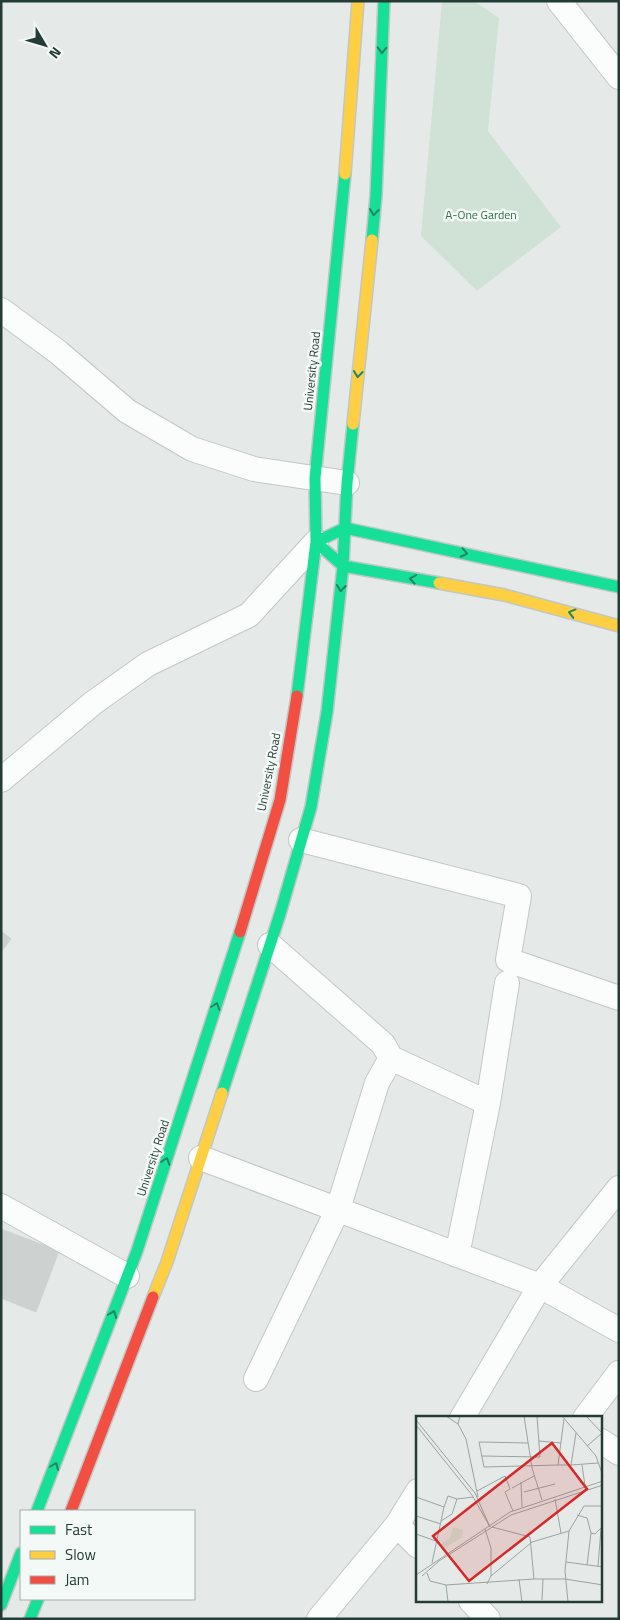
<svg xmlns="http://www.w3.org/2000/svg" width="620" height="1620" font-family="'Titillium Web',sans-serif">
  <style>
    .green { fill: #cfe2d5 }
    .building { fill: #cdd1cf; stroke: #ced3d1 }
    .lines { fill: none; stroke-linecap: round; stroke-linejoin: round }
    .street-casing { stroke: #c2c7c5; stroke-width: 26 }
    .fast-casing { stroke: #c1c7c5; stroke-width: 14 }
    .slow-casing { stroke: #c1c7c5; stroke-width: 14 }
    .jam-casing { stroke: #c1c7c5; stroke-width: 14 }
    .street { stroke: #fbfcfc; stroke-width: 24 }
    .fast { stroke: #16e098; stroke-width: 11 }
    .slow { stroke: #ffcf43; stroke-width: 11 }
    .jam { stroke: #f24e42; stroke-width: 11 }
    .oneway { stroke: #1e8662 }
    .labels { text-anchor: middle; stroke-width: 5; stroke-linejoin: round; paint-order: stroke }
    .park-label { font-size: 12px; fill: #317049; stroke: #f3f9f6 }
    .street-label { font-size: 12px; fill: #243c36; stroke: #f3f9f6 }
    .inset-road { fill: none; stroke: #98a4a1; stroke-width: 1 }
    .view { fill: #d62828; fill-opacity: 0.15; stroke: #d62828; stroke-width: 2.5 }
    .inset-edge { fill: none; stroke: #243c36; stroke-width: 2.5 }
  </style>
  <rect width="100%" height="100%" fill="#e5eae8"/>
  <path class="green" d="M 442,1 L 474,1 L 499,18 L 488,131 L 561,227 L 477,291 L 421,236 Z"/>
  <path class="building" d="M 1,931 L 11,939 L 1,952 Z
    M 1,1229 L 59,1251 L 36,1312 L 1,1298 Z"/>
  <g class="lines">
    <defs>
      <path id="street" d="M 559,1 L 619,77
        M 1,310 L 58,352 L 127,411 L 192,449 L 254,469 L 347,483
        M 1,780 L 93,703 L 148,664 L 249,615 L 316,542
        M 301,840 L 519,896 L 508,960 L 619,998
        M 270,945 L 383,1044 L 391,1058 L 488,1103
        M 201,1158 L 540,1286 L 619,1330
        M 1,1206 L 127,1276
        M 457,1255 L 488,1103 L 507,983
        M 256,1379 L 338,1209 L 377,1083 L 391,1058
        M 462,1418 L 540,1286 L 619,1188
        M 585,1418 L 619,1373
        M 601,1441 L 619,1453
        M 397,1525 L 418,1491
        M 471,1601 L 488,1619
        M 319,1619 L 397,1525 L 418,1546"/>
      <path id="fast" d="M 372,240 L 376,196 L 384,1
        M 439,583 L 343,566 L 316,542 L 345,528 L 619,587
        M 297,696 L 316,542 L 315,478 L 345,174
        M 222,1093 L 280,914 L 311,807 L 327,712 L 343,566 L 347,483 L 353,424
        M 37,1511 L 137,1251 L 240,932
        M 1,1605 L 21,1553
        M 30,1619 L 38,1599"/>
      <path id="slow" d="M 345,174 L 358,1
        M 353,424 L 372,240
        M 439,583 L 504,595 L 619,626
        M 153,1297 L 167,1262 L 222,1093"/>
      <path id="jam" d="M 240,932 L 280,800 L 297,696
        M 71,1511 L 153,1297"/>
    </defs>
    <use href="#street" class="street-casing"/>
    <use href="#fast" class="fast-casing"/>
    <use href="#slow" class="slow-casing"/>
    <use href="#jam" class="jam-casing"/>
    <use href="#street" class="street"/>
    <use href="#fast" class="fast"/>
    <use href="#slow" class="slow"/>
    <use href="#jam" class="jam"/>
  </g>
  <defs><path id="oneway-chevron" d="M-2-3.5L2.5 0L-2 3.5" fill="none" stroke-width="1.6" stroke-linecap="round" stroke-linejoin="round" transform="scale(1.25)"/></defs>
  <g class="oneway">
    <use href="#oneway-chevron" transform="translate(382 50) rotate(92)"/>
    <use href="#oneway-chevron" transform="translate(374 212) rotate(96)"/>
    <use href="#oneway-chevron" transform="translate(358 374) rotate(96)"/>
    <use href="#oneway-chevron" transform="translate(464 553) rotate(12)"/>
    <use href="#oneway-chevron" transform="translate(413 579) rotate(-170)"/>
    <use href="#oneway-chevron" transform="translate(341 588) rotate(96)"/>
    <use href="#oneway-chevron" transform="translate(572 613) rotate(-165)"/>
    <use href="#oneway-chevron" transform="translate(216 1006) rotate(-72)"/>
    <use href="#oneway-chevron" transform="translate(166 1161) rotate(-72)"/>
    <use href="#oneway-chevron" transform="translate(113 1314) rotate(-69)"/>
    <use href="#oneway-chevron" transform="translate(55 1466) rotate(-69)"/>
  </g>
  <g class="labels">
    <g class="park-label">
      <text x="481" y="219">A-One Garden</text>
    </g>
    <g class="street-label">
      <text transform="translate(312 371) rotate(-84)" y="4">University Road</text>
      <text transform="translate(269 772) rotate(-79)" y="4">University Road</text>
      <text transform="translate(153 1158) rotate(-72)" y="4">University Road</text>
    </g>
  </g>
  <g transform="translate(416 1416)">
    <rect width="186" height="186" fill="#e5eae8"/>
    <path d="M 37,111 L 47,114 L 46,121 L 26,134 L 25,128 L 34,122 Z" fill="#cfe2d5"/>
    <path class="inset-road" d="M 30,0 L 42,8 L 44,0M 108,0 L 116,52 L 126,84M 146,0 L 180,40 L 187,60M 170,0 L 187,18M 148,3 L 142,49 L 155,49 L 160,17M 0,4 L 59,77 L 74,111M 42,8 L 50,23 L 62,81M 0,9 L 56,79 L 74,111M 123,25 L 145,27M 112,27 L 63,26 L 68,51 L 142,49M 171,30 L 185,18M 66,40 L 124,41 L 121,0M 155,49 L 182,47M 166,49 L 169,70M 105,66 L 106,91M 96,72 L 118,60M 61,75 L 89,60 L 94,73 L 89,76 L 97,95M 108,76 L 139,68M 0,81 L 28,91 L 16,147M 139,83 L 145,117M 28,91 L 32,80 L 41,83M 161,99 L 171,102 L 175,117 L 179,118 L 187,110M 0,100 L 25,108M 25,105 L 36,98 L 41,83 L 57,81M 76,111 L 114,121 L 118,163M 69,113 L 75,132 L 75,160 L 71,168M 0,118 L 20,125M 150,146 L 187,151M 171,149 L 175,117M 182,150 L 185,113M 11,157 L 14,165 L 30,169 L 118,163 L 149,163 L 187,169M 0,159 L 94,96 L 187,65M 6,160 L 23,145 L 95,99 L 187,69M 75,160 L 116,126 L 153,115 L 168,90 L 187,90M 103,163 L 106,186M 30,169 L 32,186M 126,184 L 127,163M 152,186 L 149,155 L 153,115"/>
    <path class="view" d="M 136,27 L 171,73 L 53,165 L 17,120 Z"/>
    <rect width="186" height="186" class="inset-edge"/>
  </g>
  <rect width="620" height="1620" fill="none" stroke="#243c36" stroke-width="5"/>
  <rect x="20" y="1510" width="175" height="90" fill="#f3f9f6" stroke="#a0ada9"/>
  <rect x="30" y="1526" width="25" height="8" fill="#16e098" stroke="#a0ada9"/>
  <text x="65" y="1535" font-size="15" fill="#243c36">Fast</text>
  <rect x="30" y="1551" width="25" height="8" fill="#ffcf43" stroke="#a0ada9"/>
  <text x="65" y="1560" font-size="15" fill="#243c36">Slow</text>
  <rect x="30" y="1576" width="25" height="8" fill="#f24e42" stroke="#a0ada9"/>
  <text x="65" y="1585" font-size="15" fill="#243c36">Jam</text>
  <g transform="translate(45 45) rotate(128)" stroke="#f3f9f6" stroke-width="4" paint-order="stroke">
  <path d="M0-4L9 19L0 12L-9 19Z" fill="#243c36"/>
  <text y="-8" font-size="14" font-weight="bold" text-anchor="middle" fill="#243c36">N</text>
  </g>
</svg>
